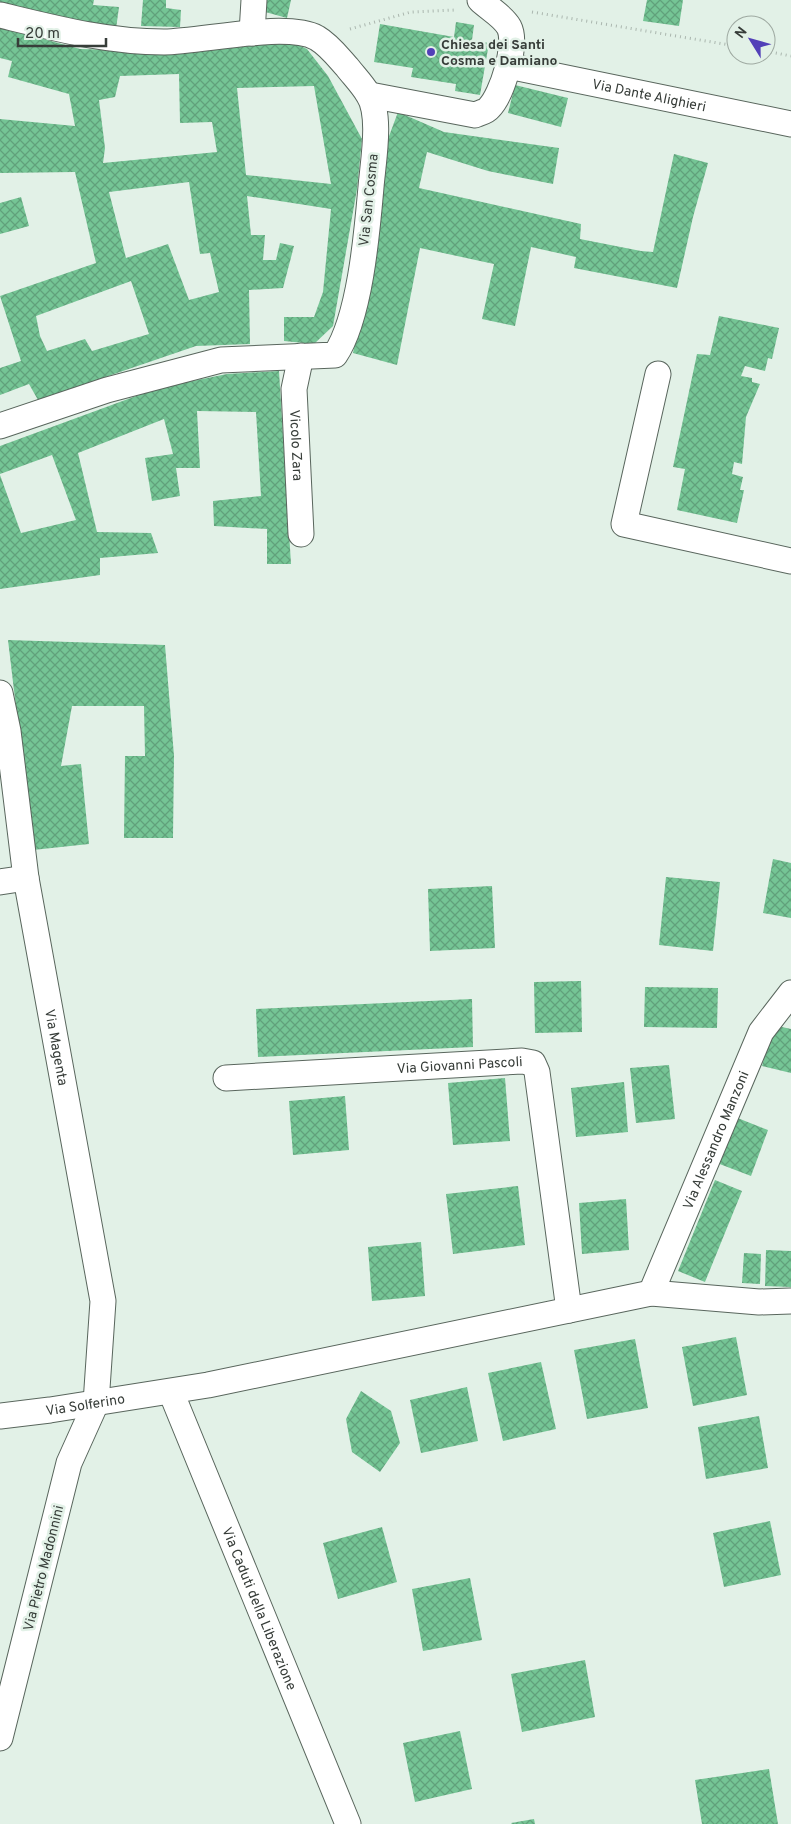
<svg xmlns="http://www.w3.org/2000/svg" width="791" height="1824" font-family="Overpass,sans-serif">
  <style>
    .building { fill: url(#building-cross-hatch); fill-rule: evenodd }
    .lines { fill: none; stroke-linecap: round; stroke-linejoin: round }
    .minor-casing { stroke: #59665d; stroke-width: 27 }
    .path { stroke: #aab6ae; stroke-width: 3; stroke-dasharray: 1 4; stroke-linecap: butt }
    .minor { stroke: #fff; stroke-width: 25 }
    .poi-dot { fill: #5240b8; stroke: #e2f1e7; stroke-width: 2 }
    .labels { text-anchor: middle; stroke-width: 5; stroke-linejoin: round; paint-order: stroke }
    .poi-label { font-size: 14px; font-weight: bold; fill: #373d39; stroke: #e2f1e7; text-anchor: start }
    .street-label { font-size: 14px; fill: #373d39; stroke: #e2f1e7 }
  </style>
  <defs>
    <pattern id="building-cross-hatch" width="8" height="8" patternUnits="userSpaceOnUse" patternTransform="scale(1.25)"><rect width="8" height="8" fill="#75c595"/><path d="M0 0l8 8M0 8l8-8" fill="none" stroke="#61a17b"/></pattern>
  </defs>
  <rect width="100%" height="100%" fill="#e2f1e7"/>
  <path class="building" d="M 0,0 L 94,0 L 93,5 L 119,7 L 116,29 L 0,7 Z
    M 143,0 L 166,0 L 166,8 L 181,10 L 180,27 L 141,26 Z
    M 259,0 L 291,0 L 287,18 L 258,10 Z
    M 647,0 L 683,0 L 679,26 L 643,21 Z
    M 456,22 L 474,25 L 472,40 L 489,43 L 480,95 L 455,91 L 456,84 L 411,77 L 413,68 L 374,62 L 380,24 L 454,37 Z
    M 0,27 L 80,49 L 197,52 L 289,41 L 307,49 L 328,76 L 362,139 L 357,189 L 333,326 L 314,344 L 284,341 L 284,317 L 314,317 L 323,292 L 331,209 L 247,196 L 251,235 L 265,235 L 263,260 L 276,260 L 280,243 L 294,246 L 283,288 L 249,290 L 250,344 L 196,346 L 38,400 L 29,384 L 0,395 L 0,368 L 21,361 L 0,296 L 96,263 L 75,172 L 0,173 L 0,119 L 75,126 L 69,94 L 8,77 L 12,61 L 0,58 ZM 179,74 L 180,123 L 212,122 L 217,152 L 103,163 L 105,148 L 99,100 L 115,97 L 120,76 ZM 314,86 L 331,184 L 246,175 L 237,88 ZM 189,182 L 200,254 L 210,253 L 219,292 L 189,300 L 168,244 L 126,258 L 109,192 ZM 131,281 L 149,334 L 92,351 L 85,339 L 47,351 L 40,336 L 36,316 Z
    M 515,85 L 568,98 L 561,127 L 508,113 Z
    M 398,112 L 444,132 L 559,148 L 553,184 L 488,171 L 427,152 L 419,188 L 581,224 L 580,239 L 641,251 L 653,252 L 674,154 L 708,163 L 693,217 L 677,288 L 574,268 L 576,257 L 531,247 L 515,326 L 482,319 L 494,264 L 420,248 L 397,365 L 353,353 L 378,216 L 385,147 Z
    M 21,197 L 29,226 L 0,234 L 0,203 Z
    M 719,316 L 779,328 L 772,359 L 768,358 L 765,371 L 745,366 L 741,376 L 752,378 L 752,382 L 760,384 L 746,417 L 742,464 L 734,462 L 732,474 L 743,477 L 740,490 L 744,490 L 737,523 L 677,510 L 685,469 L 673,467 L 697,354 L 710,355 Z
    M 279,371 L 291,564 L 267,564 L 267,529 L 214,526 L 213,501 L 261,496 L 256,412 L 197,411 L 200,468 L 176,468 L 180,496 L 152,501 L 145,458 L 173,454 L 164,419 L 78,453 L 97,532 L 151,533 L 158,553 L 100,558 L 100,575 L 0,589 L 0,475 L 21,533 L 76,520 L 52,455 L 0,474 L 0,446 L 158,388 L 227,374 Z
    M 8,640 L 165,645 L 174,756 L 173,838 L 124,838 L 125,756 L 145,756 L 144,706 L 72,706 L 61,766 L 81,764 L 89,844 L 33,850 Z
    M 773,859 L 791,863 L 791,918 L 763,913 Z
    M 666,877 L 720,882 L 713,951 L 659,945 Z
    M 492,886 L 495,948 L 430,951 L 428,889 Z
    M 581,981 L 582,1032 L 535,1033 L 534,982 Z
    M 645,987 L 718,988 L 717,1028 L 644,1027 Z
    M 472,999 L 473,1047 L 258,1057 L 256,1009 Z
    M 773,1025 L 791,1029 L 791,1073 L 762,1066 Z
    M 669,1065 L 675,1119 L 636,1123 L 630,1068 Z
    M 505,1078 L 510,1141 L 453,1145 L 448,1083 Z
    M 624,1082 L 628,1132 L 576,1137 L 571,1088 Z
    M 345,1096 L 349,1150 L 293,1155 L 289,1101 Z
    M 735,1117 L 768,1130 L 751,1176 L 717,1163 Z
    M 715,1180 L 742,1191 L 705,1282 L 678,1271 Z
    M 518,1186 L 525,1245 L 453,1254 L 446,1194 Z
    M 626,1199 L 629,1250 L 582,1254 L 579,1203 Z
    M 421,1242 L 425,1296 L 372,1301 L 368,1247 Z
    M 766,1250 L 791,1251 L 791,1287 L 765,1286 Z
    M 744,1253 L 761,1254 L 760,1284 L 742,1283 Z
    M 736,1337 L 747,1395 L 693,1406 L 682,1347 Z
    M 635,1339 L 648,1408 L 587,1419 L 574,1350 Z
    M 541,1362 L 556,1429 L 503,1441 L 488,1373 Z
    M 467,1387 L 478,1441 L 421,1453 L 410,1400 Z
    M 361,1391 L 391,1411 L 400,1443 L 380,1472 L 352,1452 L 346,1419 Z
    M 759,1416 L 768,1468 L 706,1479 L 698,1427 Z
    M 770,1521 L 781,1575 L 724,1587 L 713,1533 Z
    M 382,1527 L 397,1582 L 338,1599 L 323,1543 Z
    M 470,1578 L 482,1640 L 423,1651 L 412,1589 Z
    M 585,1660 L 595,1717 L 522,1732 L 511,1674 Z
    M 460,1731 L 472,1789 L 415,1802 L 403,1743 Z
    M 769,1769 L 778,1824 L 702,1824 L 695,1780 Z
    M 534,1819 L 535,1824 L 512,1824 L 511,1823 Z"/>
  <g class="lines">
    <defs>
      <g id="minor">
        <path d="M 0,15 C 54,28 107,42 164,42 C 201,42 286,21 317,38 C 329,45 338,57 347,67 C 354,76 362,84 368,94 C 382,114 373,162 371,187 C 367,233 360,318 335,355 L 221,360 L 107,390 L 0,426"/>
        <path d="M 252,33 L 254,0"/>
        <path id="s1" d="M 508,66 L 791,124"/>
        <path d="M 370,95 L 475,115 C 479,113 486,112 489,108 C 502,95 518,44 509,27 C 503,16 488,8 480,0"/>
        <path id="s2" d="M 301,356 L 294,389 L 301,534"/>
        <path d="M 658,374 L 624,524 L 791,561"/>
        <path id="s3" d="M 0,693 L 8,731 L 26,878 L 103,1301 L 96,1403 L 69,1463 L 0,1738"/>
        <path d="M 0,882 L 26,878"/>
        <path id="s4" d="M 226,1078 L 522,1061 L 533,1063 L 537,1072 L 569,1310"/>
        <path id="s5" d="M 651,1293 L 761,1032 L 791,993"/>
        <path id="s6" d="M 171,1392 L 348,1824"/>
        <path id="s7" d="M 0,1416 L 50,1410 L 208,1385 L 651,1293 L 759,1302 L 791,1301"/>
      </g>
    </defs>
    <use href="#minor" class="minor-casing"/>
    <path class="path" d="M 532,12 L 736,46
      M 350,29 L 411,12 L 456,10
      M 766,51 L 791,56"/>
    <use href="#minor" class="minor"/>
  </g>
  <circle class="poi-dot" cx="431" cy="52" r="5"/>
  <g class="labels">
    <g class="poi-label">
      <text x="441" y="49">Chiesa dei Santi<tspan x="441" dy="16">Cosma e Damiano</tspan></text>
    </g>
    <g class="street-label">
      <text dy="5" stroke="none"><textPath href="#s1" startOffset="144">Via Dante Alighieri</textPath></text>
      <text transform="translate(368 200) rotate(-84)" y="5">Via San Cosma</text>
      <text dy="5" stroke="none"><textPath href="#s2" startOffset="90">Vicolo Zara</textPath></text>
      <text dy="5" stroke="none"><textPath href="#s3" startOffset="359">Via Magenta</textPath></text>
      <text dy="5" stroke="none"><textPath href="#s4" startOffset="234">Via Giovanni Pascoli</textPath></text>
      <text dy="5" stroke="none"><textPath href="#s5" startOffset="166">Via Alessandro Manzoni</textPath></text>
      <text dy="5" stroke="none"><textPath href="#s7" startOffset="86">Via Solferino</textPath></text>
      <text transform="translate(43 1568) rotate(-76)" y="5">Via Pietro Madonnini</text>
      <text dy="5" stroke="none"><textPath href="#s6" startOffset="234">Via Caduti della Liberazione</textPath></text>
    </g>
  </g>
  <g transform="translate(751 40) rotate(307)"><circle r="24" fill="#e2f1e7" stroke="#9ea9a1"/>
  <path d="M0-4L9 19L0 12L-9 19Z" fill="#5240b8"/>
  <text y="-8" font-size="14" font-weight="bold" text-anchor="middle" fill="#373d39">N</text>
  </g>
  <path d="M18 38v8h88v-8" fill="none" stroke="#373d39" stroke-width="2.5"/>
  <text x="25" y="38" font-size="15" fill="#373d39" stroke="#e2f1e7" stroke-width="4" paint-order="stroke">20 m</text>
</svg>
